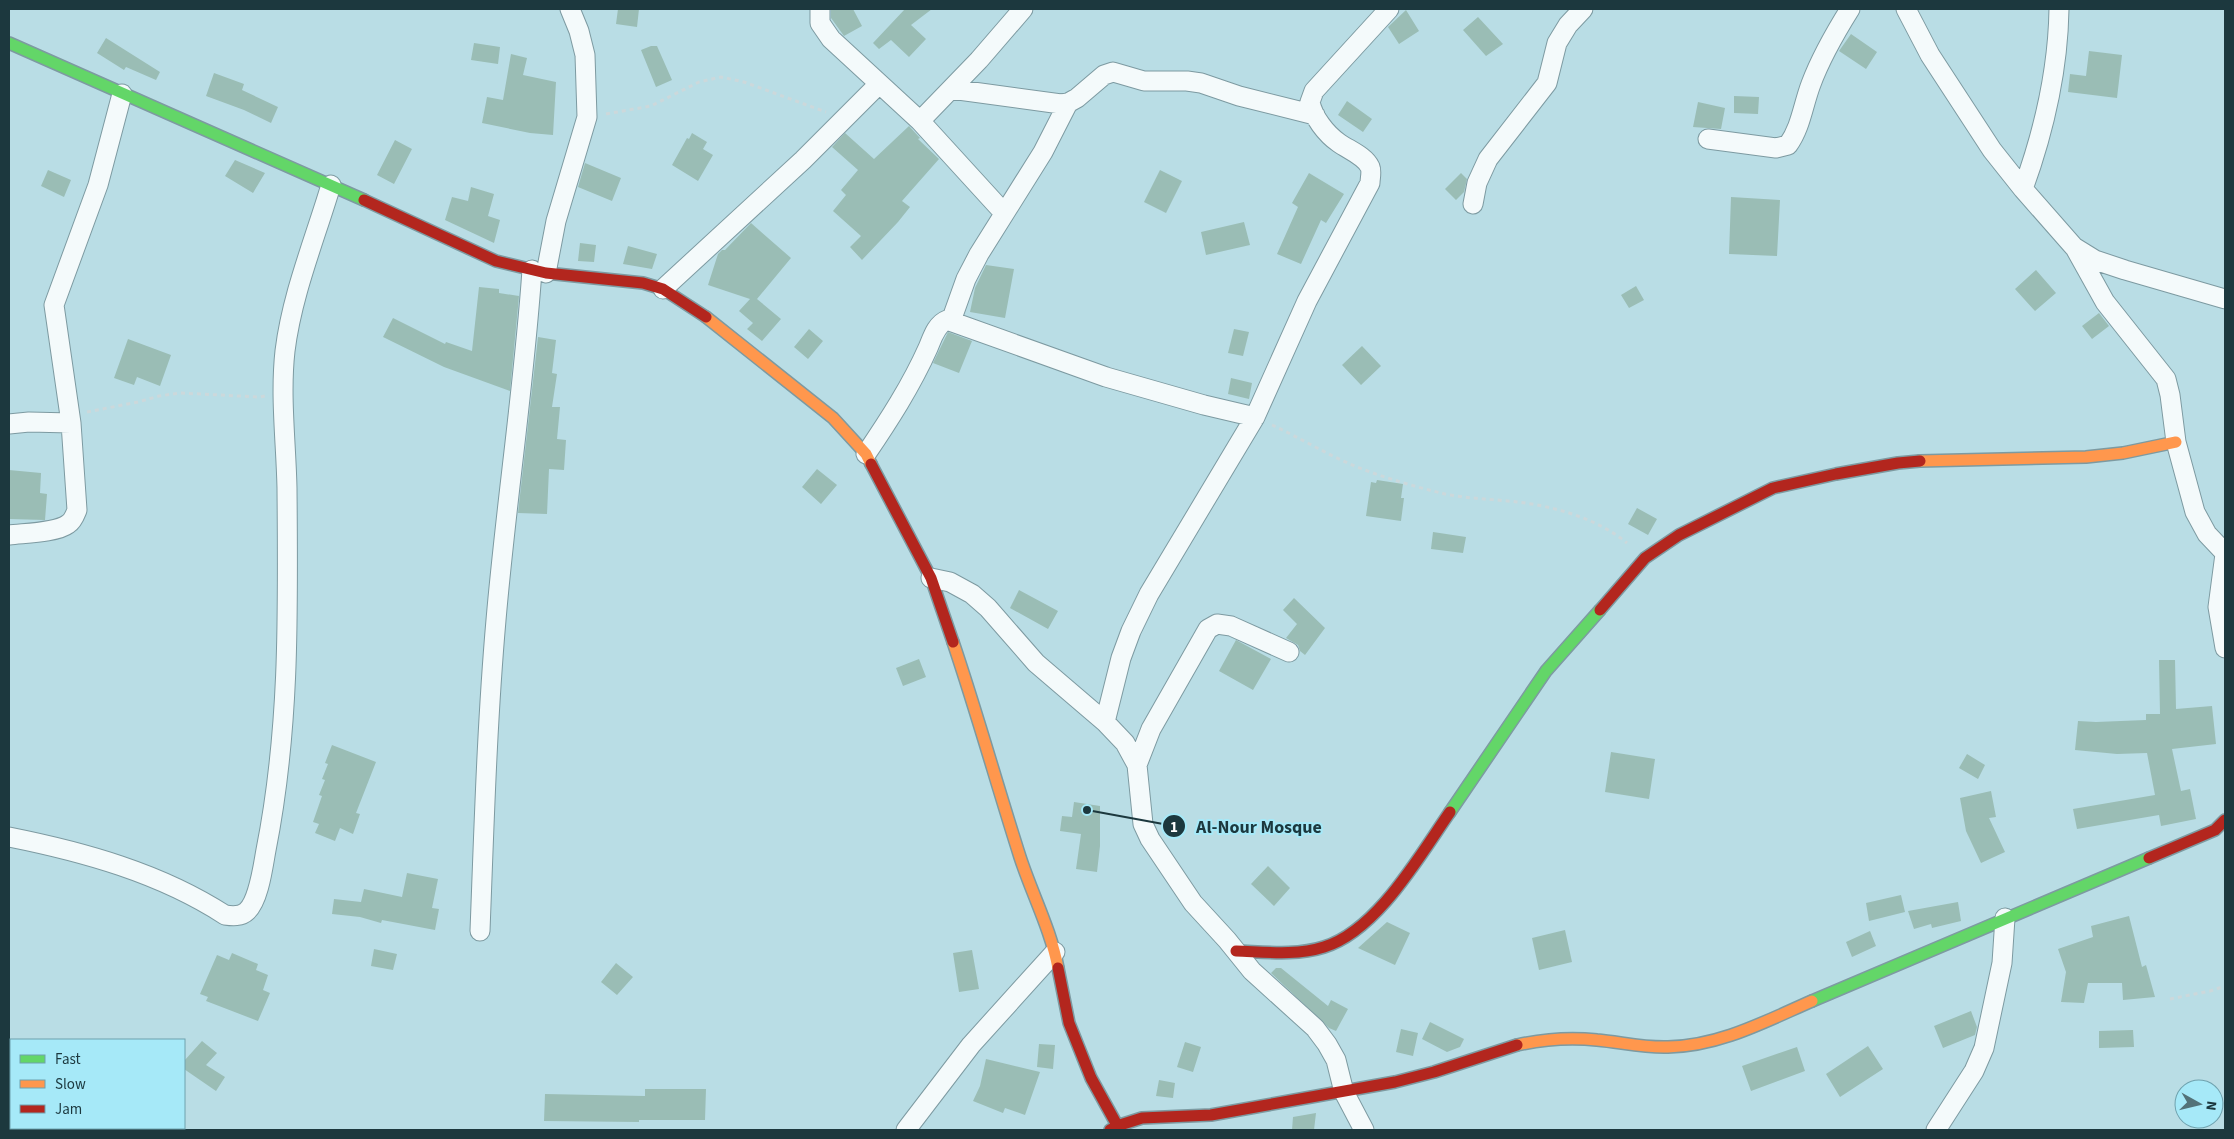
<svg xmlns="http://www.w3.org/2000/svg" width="2234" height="1139" font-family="'Source Sans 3',sans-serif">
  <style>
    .building { fill: #9abdb5 }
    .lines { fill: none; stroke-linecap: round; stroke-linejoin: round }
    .street-casing { stroke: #7d9aa1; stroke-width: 21 }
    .fast-casing { stroke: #7d9aa1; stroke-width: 14 }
    .slow-casing { stroke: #7d9aa1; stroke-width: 14 }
    .jam-casing { stroke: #7d9aa1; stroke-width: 14 }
    .path { stroke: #ccd8db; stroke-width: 3; stroke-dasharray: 4 4; stroke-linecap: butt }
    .street { stroke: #f4fafb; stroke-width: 19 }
    .fast { stroke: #63d668; stroke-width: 11 }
    .slow { stroke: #ff974d; stroke-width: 11 }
    .jam { stroke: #b3261e; stroke-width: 11 }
    .leader { fill: none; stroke: #1c383e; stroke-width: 2 }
    .callout-dot { fill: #1c383e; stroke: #a6e9f8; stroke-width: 2 }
    .mark-label { font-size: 15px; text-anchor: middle; font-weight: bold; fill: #fff }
    .callout-label { font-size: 18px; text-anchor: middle; font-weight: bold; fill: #1c383e; stroke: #a6e9f8; stroke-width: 4; stroke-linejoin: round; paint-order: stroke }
  </style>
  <rect width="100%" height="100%" fill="#b9dde5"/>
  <path class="building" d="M 618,9 L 639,9 L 637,27 L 616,24 Z
    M 831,9 L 853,9 L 862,26 L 844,36 L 831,18 Z
    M 905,9 L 932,9 L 911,25 L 926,39 L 909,57 L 891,40 L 879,49 L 873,43 Z
    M 1406,10 L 1419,31 L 1399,44 L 1388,27 Z
    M 1478,17 L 1503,44 L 1486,56 L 1463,30 Z
    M 1851,34 L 1877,52 L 1866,69 L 1839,51 Z
    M 106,38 L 160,72 L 156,80 L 126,67 L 124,70 L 97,53 Z
    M 474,43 L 500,47 L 498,64 L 471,60 Z
    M 651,46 L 657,46 L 672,80 L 656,87 L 641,50 Z
    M 2089,51 L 2122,55 L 2117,98 L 2068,92 L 2070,74 L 2086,76 Z
    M 511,54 L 527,58 L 523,75 L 556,82 L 553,135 L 530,133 L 482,123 L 487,97 L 503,100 Z
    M 214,73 L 244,84 L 242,90 L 278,107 L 271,123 L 244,110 L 206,96 Z
    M 1734,96 L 1759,97 L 1758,114 L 1734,113 Z
    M 1347,101 L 1372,119 L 1363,132 L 1338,115 Z
    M 1698,102 L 1725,108 L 1721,129 L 1693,127 Z
    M 909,126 L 920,138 L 918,139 L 939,159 L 902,201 L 910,207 L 898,222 L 862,260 L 850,247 L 861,236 L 833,211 L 846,195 L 841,190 L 858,170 L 832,147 L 845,133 L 874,159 Z
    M 692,133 L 707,142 L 703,149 L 713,155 L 698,181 L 672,165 L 687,138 L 689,139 Z
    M 395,140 L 412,149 L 394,184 L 377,175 Z
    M 235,160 L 265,173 L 253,193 L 225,176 Z
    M 585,163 L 621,178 L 612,201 L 578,187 Z
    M 48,170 L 71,180 L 64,197 L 41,186 Z
    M 1160,170 L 1182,181 L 1166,213 L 1144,202 Z
    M 1309,173 L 1344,194 L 1326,223 L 1321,220 L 1301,264 L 1277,254 L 1298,207 L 1292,203 Z
    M 1461,173 L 1467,179 L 1464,192 L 1456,200 L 1445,189 Z
    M 471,187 L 494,194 L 488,216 L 500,220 L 494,243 L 445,220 L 452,197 L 468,201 Z
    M 1731,197 L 1780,200 L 1777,256 L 1729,254 Z
    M 1244,222 L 1250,245 L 1206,255 L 1201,232 Z
    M 751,223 L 791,258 L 757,299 L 781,319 L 762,341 L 747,329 L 753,323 L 739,311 L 750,299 L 708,285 L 718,254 L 722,250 L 725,250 Z
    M 580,243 L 596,245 L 594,262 L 578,261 Z
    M 628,246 L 657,254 L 652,269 L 623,264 Z
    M 986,265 L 1014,269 L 1005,318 L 970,312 L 975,288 Z
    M 2036,270 L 2056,293 L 2035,311 L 2015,289 Z
    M 1636,286 L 1644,300 L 1629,308 L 1621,295 Z
    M 479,287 L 499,289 L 499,293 L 519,296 L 510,391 L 444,367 L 383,337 L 393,318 L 445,344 L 446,342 L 472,351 Z
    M 2099,313 L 2109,326 L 2092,339 L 2082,326 Z
    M 809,329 L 823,341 L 808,359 L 794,347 Z
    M 1234,329 L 1249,332 L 1243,356 L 1228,353 Z
    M 948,332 L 972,341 L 959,373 L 933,363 Z
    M 538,337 L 556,340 L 552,373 L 557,374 L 552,407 L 560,407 L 557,439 L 566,440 L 564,470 L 549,469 L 547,514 L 518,513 Z
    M 128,339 L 171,355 L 160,386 L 137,377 L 134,385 L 114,378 Z
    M 1362,346 L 1381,366 L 1361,385 L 1342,365 Z
    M 1231,378 L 1252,383 L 1249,399 L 1228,394 Z
    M 817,469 L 837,485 L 821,504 L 802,487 Z
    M 9,470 L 41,473 L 40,493 L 47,494 L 45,520 L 9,519 Z
    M 1377,480 L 1403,484 L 1401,498 L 1404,498 L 1401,521 L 1366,516 L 1371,482 L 1376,483 Z
    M 1637,508 L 1657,519 L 1648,535 L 1628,524 Z
    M 1433,532 L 1466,537 L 1463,553 L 1431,549 Z
    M 1019,590 L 1058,611 L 1048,629 L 1010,608 Z
    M 1294,598 L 1325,628 L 1305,655 L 1300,651 L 1298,645 L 1286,638 L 1297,624 L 1283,610 Z
    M 1236,640 L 1271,659 L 1253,690 L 1219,671 Z
    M 919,659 L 926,677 L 903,686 L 896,668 Z
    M 2159,660 L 2175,660 L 2176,709 L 2212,706 L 2216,744 L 2172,749 L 2181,791 L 2190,789 L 2196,819 L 2161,826 L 2159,815 L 2077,829 L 2073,809 L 2155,795 L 2147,753 L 2117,754 L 2075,750 L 2078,721 L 2096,722 L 2146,720 L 2146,714 L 2160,714 Z
    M 332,745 L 376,762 L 356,813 L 360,814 L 353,834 L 340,828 L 335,841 L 315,833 L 319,824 L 313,822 L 322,796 L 319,795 L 325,780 L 322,779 L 328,764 L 325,763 Z
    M 1611,752 L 1655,759 L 1649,799 L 1605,792 Z
    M 1967,754 L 1985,765 L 1978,779 L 1959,768 Z
    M 1991,791 L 1996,817 L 1989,818 L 2005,852 L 1981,863 L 1966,831 L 1960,798 Z
    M 1074,802 L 1100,806 L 1100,846 L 1097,872 L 1076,869 L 1081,834 L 1060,831 L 1062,816 L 1072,817 Z
    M 1268,866 L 1290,888 L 1274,906 L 1251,884 Z
    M 407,873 L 438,879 L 432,908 L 439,909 L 435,930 L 382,920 L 381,923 L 360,917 L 332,914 L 334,899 L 361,902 L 364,889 L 402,897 Z
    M 1901,895 L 1905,912 L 1869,921 L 1866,903 Z
    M 1958,902 L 1961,921 L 1932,928 L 1931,924 L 1914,929 L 1908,911 Z
    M 2129,916 L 2142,967 L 2146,965 L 2155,997 L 2123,1000 L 2122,983 L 2088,983 L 2084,1003 L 2061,1002 L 2066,972 L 2058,949 L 2093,937 L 2091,926 Z
    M 1387,922 L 1410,933 L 1395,965 L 1358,948 Z
    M 1565,930 L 1572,962 L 1539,970 L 1532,938 Z
    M 1870,931 L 1876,946 L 1852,957 L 1846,942 Z
    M 374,949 L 397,954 L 393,970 L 371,966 Z
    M 972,950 L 979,989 L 959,992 L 953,953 Z
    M 232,953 L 258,964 L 256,970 L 268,975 L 263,990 L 270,993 L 258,1021 L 206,1001 L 208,997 L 200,994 L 217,955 L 229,960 Z
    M 616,963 L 633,977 L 617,995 L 601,982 Z
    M 1276,968 L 1281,968 L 1328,1006 L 1331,1000 L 1348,1009 L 1336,1031 L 1329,1028 L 1271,973 Z
    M 1971,1011 L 1977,1027 L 1975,1035 L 1943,1048 L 1934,1026 Z
    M 1430,1022 L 1464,1039 L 1460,1047 L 1447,1052 L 1422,1039 Z
    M 1401,1029 L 1418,1033 L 1413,1056 L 1396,1052 Z
    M 2133,1030 L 2134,1047 L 2099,1048 L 2099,1031 Z
    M 202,1041 L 217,1053 L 206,1065 L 225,1077 L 216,1091 L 184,1069 L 184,1061 Z
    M 1185,1042 L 1201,1047 L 1193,1072 L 1177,1067 Z
    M 1039,1044 L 1055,1045 L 1053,1069 L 1037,1067 Z
    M 1868,1046 L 1883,1069 L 1840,1097 L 1826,1074 Z
    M 1797,1047 L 1805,1071 L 1751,1091 L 1742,1066 Z
    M 986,1059 L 1040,1072 L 1025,1115 L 1005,1108 L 1003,1113 L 973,1101 L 980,1086 Z
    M 1159,1080 L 1175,1083 L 1173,1098 L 1156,1096 Z
    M 645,1089 L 706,1089 L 705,1120 L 639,1120 L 639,1122 L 544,1121 L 545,1094 L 645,1096 Z
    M 1316,1113 L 1314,1130 L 1292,1130 L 1293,1117 Z"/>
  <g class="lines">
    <defs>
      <path id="street" d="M 820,9 L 820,23 L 831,39 L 920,121 L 1004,213
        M 1906,9 L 1930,55 L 1992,150 L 2023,189 L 2074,247 L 2095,260 L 2125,270 L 2225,299
        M 951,89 L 1061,104 L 1068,103 L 1077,98 L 1104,75 L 1113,72 L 1144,81 L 1187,81 L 1201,83 L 1239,96 L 1315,115
        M 920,121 L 979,60 L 1023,9
        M 1708,139 L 1776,148 L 1788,145 C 1801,127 1803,105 1811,84 C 1821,57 1835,33 1850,9
        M 2023,189 C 2044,131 2058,71 2059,9
        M 1473,204 L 1477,183 L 1488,159 L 1547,83 L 1557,43 L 1568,25 L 1583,9
        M 2075,248 L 2105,302 L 2166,379 L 2170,395 L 2176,442 L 2195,512 L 2207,534 L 2225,553
        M 546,273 L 556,221 L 587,117 L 585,55 L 579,31 L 570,9
        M 663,289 L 803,160 L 879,84
        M 951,321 L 966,279 L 979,254 L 1043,152 L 1068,103
        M 9,424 L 29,422 L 71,423
        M 866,454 C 889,420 911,386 928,348 C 932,339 936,324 947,320 L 1106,377 L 1204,405 L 1255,417
        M 9,535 C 24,533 56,533 68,524 C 73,521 75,515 77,510 L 71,423 L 54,305 L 98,185 L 122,94
        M 2225,554 L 2218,607 L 2225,648
        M 931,578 L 950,582 L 972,594 L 988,608 L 1036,663 L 1105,722 L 1125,743 L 1137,765 L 1143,824 L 1150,839 L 1193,903 L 1227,940 L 1252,971 L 1315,1028 L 1327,1044 L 1336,1060 L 1344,1092 L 1364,1130
        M 1105,722 L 1121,658 L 1131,631 L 1149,594 L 1255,417 L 1307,301 L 1370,183 C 1370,178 1372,172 1370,167 C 1365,156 1349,150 1339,143 C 1326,134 1313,117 1310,102 L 1314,91 L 1389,9
        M 1137,765 L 1151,729 L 1208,629 L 1217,624 L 1231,626 L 1289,652
        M 9,837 C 84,852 160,873 225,915 C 232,916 241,917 247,911 C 259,900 263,866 266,850 C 290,729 288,610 287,488 C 286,442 280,396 285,351 C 292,294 315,239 331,185
        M 480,931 C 484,827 487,723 496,620 C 506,503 524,387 532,270
        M 906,1130 L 971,1045 L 1055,952
        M 1936,1130 L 1974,1071 L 1984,1048 L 2002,963 L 2005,918"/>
      <path id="fast" d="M 9,43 L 364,200
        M 1450,812 L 1546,671 L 1600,610
        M 1812,1001 L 2149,858"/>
      <path id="slow" d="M 706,317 L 833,418 L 866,454 L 871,464
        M 1920,461 L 2086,457 L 2123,453 L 2176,442
        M 953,642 C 977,713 997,785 1020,857 C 1032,894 1051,930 1058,968
        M 1517,1045 C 1544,1039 1570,1037 1597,1040 C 1620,1042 1644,1048 1668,1047 C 1720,1046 1766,1021 1812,1001"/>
      <path id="jam" d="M 364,200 L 496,261 L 546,273 L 643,283 L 663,289 L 706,317
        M 871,464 L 931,578 L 953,642
        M 1600,610 L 1645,558 L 1679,535 L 1773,488 L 1836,474 L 1898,463 L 1920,461
        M 2149,858 L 2215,830 L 2225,820
        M 1236,951 C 1265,952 1296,956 1324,947 C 1377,931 1420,855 1450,812
        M 1058,968 L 1069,1023 L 1091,1078 L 1117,1125 L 1116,1130
        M 1110,1130 L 1120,1125 L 1142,1118 L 1211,1115 L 1395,1082 L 1434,1072 L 1517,1045"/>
    </defs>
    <use href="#street" class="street-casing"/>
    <use href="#fast" class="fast-casing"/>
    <use href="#slow" class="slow-casing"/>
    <use href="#jam" class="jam-casing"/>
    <path class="path" d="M 606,114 L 651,106 L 699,82 L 721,77 L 744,82 L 826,112
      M 87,412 L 138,402 L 159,396 L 180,393 L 259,397 L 265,396
      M 1272,425 C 1300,438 1328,455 1357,467 C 1385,478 1416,487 1445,494 C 1469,499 1493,499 1517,502 C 1554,506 1598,519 1627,543
      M 2170,999 L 2210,991 L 2225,986"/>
    <use href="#street" class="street"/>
    <use href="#fast" class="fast"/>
    <use href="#slow" class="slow"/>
    <use href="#jam" class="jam"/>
  </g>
  <path class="leader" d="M1087 810L1174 826"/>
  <g class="callout-dot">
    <circle cx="1087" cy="810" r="5"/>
    <circle cx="1174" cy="826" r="12"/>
  </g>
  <g class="mark-label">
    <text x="1174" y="832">1</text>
  </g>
  <g class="callout-label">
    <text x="1259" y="833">Al-Nour Mosque</text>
  </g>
  <rect width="2234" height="1139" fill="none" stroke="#1c383e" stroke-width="20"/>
  <rect x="10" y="1039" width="175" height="90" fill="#a6e9f8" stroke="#6fa2ae"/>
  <rect x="20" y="1055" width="25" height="8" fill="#63d668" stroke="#6fa2ae"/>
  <text x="55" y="1064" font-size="15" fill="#1c383e">Fast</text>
  <rect x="20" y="1080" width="25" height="8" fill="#ff974d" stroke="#6fa2ae"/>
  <text x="55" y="1089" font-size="15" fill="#1c383e">Slow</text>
  <rect x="20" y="1105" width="25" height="8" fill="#b3261e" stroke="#6fa2ae"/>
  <text x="55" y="1114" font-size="15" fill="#1c383e">Jam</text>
  <g transform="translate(2199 1104) rotate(98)"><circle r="24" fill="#a6e9f8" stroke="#6fa2ae"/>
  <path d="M0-4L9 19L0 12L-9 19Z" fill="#537278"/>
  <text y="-8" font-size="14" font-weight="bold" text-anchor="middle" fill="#1c383e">N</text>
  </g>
</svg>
